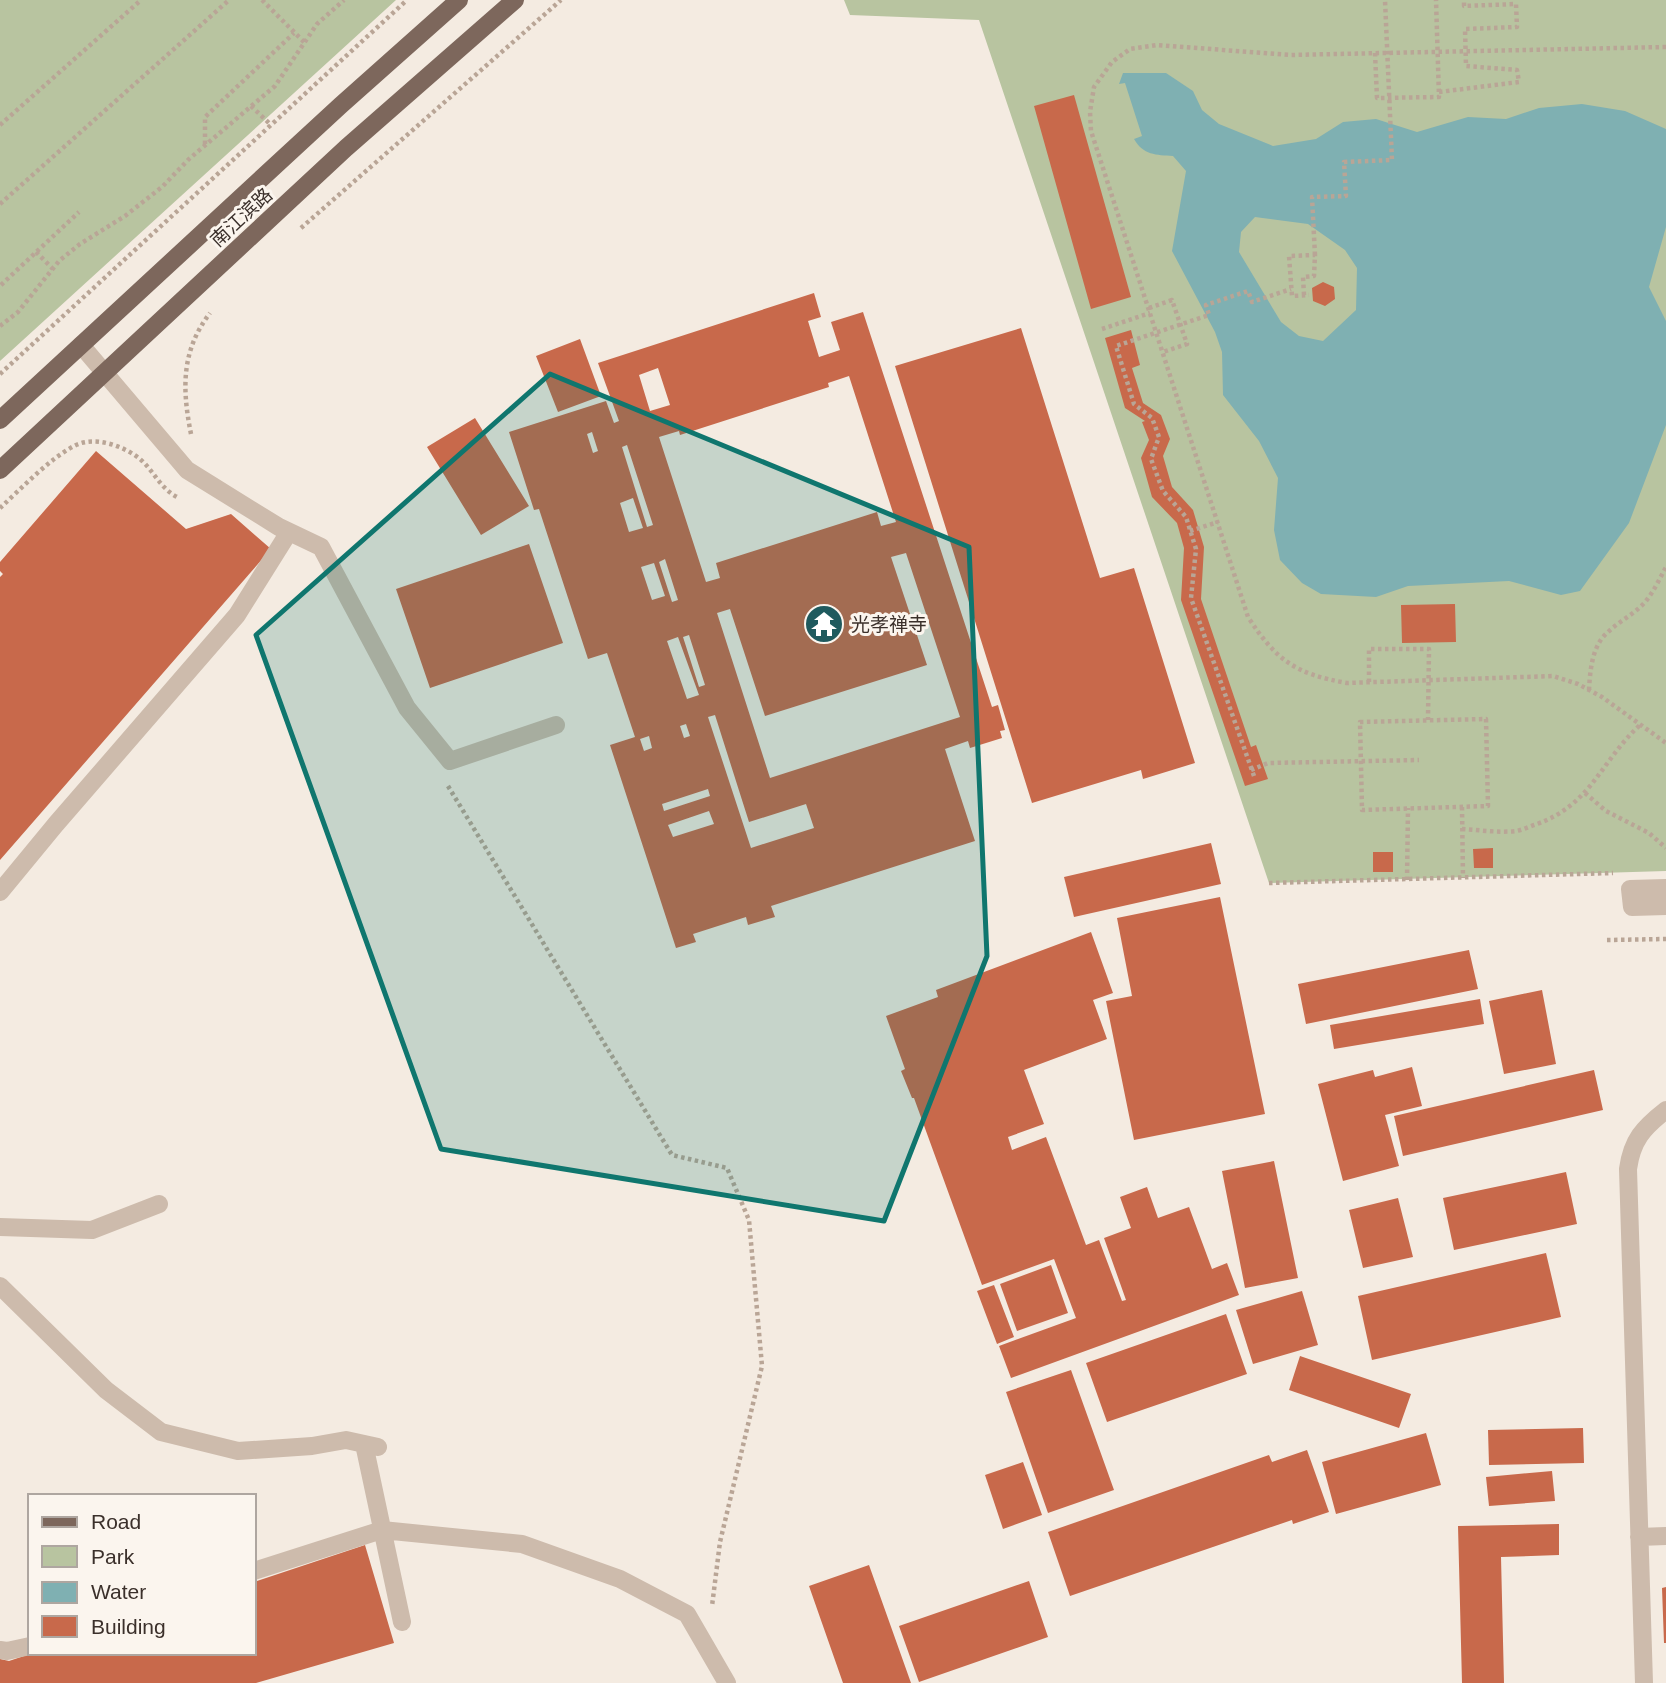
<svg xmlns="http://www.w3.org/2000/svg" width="1666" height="1683" font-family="Helvetica,'Noto Sans SC',sans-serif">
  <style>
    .green { fill: #b8c4a0 }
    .water { fill: #7fb0b2; fill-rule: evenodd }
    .building { fill: #c8694b; fill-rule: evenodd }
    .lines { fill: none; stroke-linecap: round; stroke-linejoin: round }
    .path { stroke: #b9a596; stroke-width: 4.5; stroke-dasharray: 3.5 3.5; stroke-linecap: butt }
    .minor { stroke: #cdbbac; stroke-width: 18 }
    .major { stroke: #7d675c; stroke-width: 18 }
    .marked { fill: #0f766e; fill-opacity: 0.2; stroke: #0f766e; stroke-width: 5; stroke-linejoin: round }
    .labels { text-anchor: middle; stroke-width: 6; stroke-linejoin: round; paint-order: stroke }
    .street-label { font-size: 19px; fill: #3b302b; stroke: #fbf5ee }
    .poi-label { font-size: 19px; fill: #3b302b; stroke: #fbf5ee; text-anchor: start }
  </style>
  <rect width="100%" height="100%" fill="#f4ebe1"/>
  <path class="green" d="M 0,0 L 396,0 L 0,361 Z
    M 844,0 L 1666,0 L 1666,871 L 1269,883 L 979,20 L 850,15 Z"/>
  <path class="water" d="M 1123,73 L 1166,73 L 1193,91 L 1202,110 L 1219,124 L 1273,146 L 1316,139 L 1343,122 L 1376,119 L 1417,132 L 1468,117 L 1506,119 L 1539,108 L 1582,104 L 1625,111 L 1666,129 L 1666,227 L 1649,287 L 1666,321 L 1666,425 L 1629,523 L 1580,591 L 1561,595 L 1509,581 L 1408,586 L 1376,597 L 1321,594 L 1302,583 L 1280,560 L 1274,530 L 1278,478 L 1259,441 L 1223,395 L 1222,352 L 1215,332 L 1172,251 L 1186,171 L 1173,156 C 1156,155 1143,155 1134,139 L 1142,136 L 1125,83 L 1119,84 ZM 1255,217 L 1308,224 L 1345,250 L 1357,268 L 1356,310 L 1323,341 L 1299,336 L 1281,322 L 1239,252 L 1241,232 Z"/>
  <path class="building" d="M 1074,95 L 1131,297 L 1091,309 L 1034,106 Z
    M 1323,282 L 1334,287 L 1335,299 L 1325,306 L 1313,301 L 1312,288 Z
    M 814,293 L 821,317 L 808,321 L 819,357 L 840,350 L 831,322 L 863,312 L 992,707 L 998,705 L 1005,730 L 1000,731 L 1002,738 L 970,748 L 968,741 L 945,749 L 975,841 L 771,906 L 775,917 L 748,925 L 746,917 L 693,934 L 696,942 L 676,948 L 610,745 L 635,737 L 607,653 L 588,659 L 539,509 L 534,510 L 509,432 L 606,401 L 614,423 L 619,421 L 598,363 ZM 658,368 L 670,405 L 650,411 L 639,375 ZM 849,376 L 896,522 L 881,526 L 877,512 L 716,563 L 720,578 L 706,582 L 659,437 L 679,431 L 680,435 L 829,387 L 828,383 ZM 592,432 L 598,451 L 593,453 L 587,434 ZM 627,445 L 653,525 L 647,527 L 622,447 ZM 633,498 L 643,528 L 629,532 L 620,503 ZM 906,553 L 960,717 L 770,778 L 717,613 L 730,609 L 765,716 L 927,665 L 891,557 ZM 665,559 L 678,600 L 672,602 L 659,562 ZM 654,563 L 665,596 L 652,600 L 641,567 ZM 689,635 L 705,685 L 699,687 L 683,637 ZM 678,637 L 699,695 L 687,699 L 667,641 ZM 715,715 L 749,822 L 806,804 L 814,828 L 751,848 L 708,717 ZM 686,724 L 690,736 L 684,738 L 680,726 ZM 649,736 L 652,748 L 644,751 L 640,739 ZM 708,789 L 710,796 L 664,811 L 662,804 ZM 709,811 L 714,824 L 673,837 L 668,825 Z
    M 1021,328 L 1100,578 L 1134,568 L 1195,763 L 1143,779 L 1141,770 L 1032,803 L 895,366 Z
    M 1131,330 L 1140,365 L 1132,368 L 1143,403 L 1161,415 L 1170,439 L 1163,456 L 1172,487 L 1193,510 L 1204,547 L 1201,599 L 1251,747 L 1256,745 L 1268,779 L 1245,786 L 1181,600 L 1184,548 L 1177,523 L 1152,497 L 1141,458 L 1149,440 L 1142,422 L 1145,421 L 1125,408 L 1105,338 Z
    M 580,339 L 601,396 L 558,412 L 536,356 Z
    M 475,418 L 529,506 L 481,535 L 427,447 Z
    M 96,451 L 186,529 L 231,514 L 271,549 L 0,860 L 0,577 L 3,574 L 0,571 L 0,562 Z
    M 529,544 L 563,643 L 430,688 L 396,589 Z
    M 1455,604 L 1456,642 L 1402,643 L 1401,605 Z
    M 1211,843 L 1221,884 L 1074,917 L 1064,877 Z
    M 1493,848 L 1493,868 L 1474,868 L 1473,849 Z
    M 1373,852 L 1393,852 L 1393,872 L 1373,872 Z
    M 1220,897 L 1265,1114 L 1134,1140 L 1106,1001 L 1132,996 L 1117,918 Z
    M 1091,932 L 1113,993 L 1093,1000 L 1107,1039 L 1024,1070 L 1044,1124 L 1008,1137 L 1012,1150 L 1046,1137 L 1086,1245 L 1099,1240 L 1122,1301 L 1126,1300 L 1104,1238 L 1131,1228 L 1120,1197 L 1147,1187 L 1158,1218 L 1189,1207 L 1212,1269 L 1227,1263 L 1239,1295 L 1011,1378 L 999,1346 L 1076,1318 L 1054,1259 L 982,1285 L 914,1098 L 912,1098 L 901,1071 L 905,1069 L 886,1016 L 938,997 L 936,990 Z
    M 1469,950 L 1478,989 L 1306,1024 L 1298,984 Z
    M 1542,990 L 1556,1064 L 1504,1074 L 1489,1001 Z
    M 1480,999 L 1484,1024 L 1334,1049 L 1330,1025 Z
    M 1412,1067 L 1422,1106 L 1385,1115 L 1399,1166 L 1343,1181 L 1318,1084 L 1373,1070 L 1375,1077 Z
    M 1594,1070 L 1603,1110 L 1403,1156 L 1394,1116 Z
    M 1274,1161 L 1298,1278 L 1245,1288 L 1222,1171 Z
    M 1566,1172 L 1577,1224 L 1454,1250 L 1443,1198 Z
    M 1398,1198 L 1413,1257 L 1363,1268 L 1349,1210 Z
    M 1546,1253 L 1561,1317 L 1372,1360 L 1358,1296 Z
    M 1051,1265 L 1068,1313 L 1017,1331 L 1000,1284 Z
    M 994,1285 L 1014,1337 L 997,1344 L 977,1291 Z
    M 1302,1291 L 1318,1345 L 1253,1364 L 1236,1310 Z
    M 1226,1314 L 1247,1374 L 1107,1422 L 1086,1363 Z
    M 1300,1356 L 1411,1394 L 1399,1428 L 1289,1390 Z
    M 1071,1370 L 1114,1490 L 1048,1513 L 1006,1392 Z
    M 1583,1428 L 1584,1463 L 1489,1465 L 1488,1430 Z
    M 1426,1433 L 1441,1485 L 1336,1514 L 1322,1462 Z
    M 1307,1450 L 1329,1512 L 1293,1524 L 1292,1520 L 1070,1596 L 1048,1532 L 1269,1455 L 1272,1462 Z
    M 1023,1462 L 1042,1515 L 1003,1529 L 985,1475 Z
    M 1552,1471 L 1555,1501 L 1489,1506 L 1486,1477 Z
    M 1559,1524 L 1559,1555 L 1501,1557 L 1504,1683 L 1462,1683 L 1458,1526 Z
    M 365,1545 L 394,1643 L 256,1683 L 0,1683 L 0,1659 L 9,1661 L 33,1653 L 254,1653 L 254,1582 Z
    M 869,1565 L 911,1683 L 843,1683 L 809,1586 Z
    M 1029,1581 L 1048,1637 L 919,1682 L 899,1626 Z
    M 1666,1587 L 1666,1643 L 1664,1643 L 1662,1588 Z"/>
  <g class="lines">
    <path class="path" d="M 262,0 L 305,43
      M 1666,47 L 1290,55 L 1157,45 L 1130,49 L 1112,62 L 1094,87 L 1090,112 L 1091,131 L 1248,617 C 1276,660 1295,674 1347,683 L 1553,676 L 1578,684 L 1602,697 L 1666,743
      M 1375,53 L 1377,98 L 1439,97 L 1436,0
      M 1439,92 L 1519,82 L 1517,70 L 1466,66 L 1465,29 L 1517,27 L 1516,4 L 1464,6 L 1464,0
      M 251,106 L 271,125
      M 0,125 L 141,0
      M 205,144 L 205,117 L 294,33
      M 0,204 L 229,0
      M 301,228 L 561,0
      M 36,252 L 53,269
      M 1315,255 L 1312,197 L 1346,196 L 1344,162 L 1392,160 L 1385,0
      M 1,285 L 79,212
      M 1304,295 L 1303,277 L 1314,276 L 1315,255 L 1289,256 L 1292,296 L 1309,295
      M 1149,308 L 1172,300 L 1187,344 L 1163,352
      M 0,326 L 18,312 L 59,261 L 80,244 L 125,216 L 162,187 L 189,159 L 275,86 L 317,24 L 344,0
      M 1102,329 L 1150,313
      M 0,374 L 407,0
      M 191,434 C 182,389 181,351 210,313
      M 0,508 C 22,488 48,460 74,446 C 94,435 124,446 140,459 C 154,471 160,488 177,497
      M 1190,531 L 1218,522
      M 1369,682 L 1369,649 L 1429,649 L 1428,720
      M 1589,690 C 1590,671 1592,646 1607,633 C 1619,621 1635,614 1646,601 C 1654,591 1660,578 1666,567
      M 1486,719 L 1488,806 L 1362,810 L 1360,722 Z
      M 1251,770 L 1268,763 L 1419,760
      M 1254,776 L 1191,598 L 1196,549 L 1186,517 L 1163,491 L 1151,459 L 1159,437 L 1152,418 L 1134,404 L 1116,346 L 1209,315 L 1206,305 L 1248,291 L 1252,302 L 1291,289
      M 448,786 L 672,1155 L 727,1168 L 749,1220 L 762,1366 L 720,1542 L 712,1606
      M 1585,793 L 1606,811 L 1649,833 L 1666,848
      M 1462,807 L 1463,878
      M 1462,829 C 1480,830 1499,833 1516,831 C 1523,830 1530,826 1537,824 C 1592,804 1600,762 1640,725
      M 1407,880 L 1408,808
      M 1269,883 L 1613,873
      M 1607,940 L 1666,939"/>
    <path class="minor" d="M 81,345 L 187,470 L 279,527 L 321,547 L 407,708 L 450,761 L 556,725
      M 1666,888 L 1630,889 L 1632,907 L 1666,906
      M 0,892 L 56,824 L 237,615 L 289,532
      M 0,1227 L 92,1230 L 159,1204
      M 0,1286 L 106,1390 L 161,1432 L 238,1451 L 312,1446 L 346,1440 L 378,1447
      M 364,1444 L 402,1622
      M 1639,1537 L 1666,1536
      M 254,1571 L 382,1530 L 522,1544 L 620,1579 L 687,1614 L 727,1683
      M 0,1650 L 7,1651 L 30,1646
      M 1644,1683 L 1628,1169 C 1632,1140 1643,1128 1666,1110"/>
    <path class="major" d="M 0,420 L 341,105 L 459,0
      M 0,470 L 346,148 L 515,0"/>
  </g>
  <path class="marked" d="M 550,374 L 969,547 L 987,956 L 884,1221 L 441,1149 L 256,635 Z"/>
  <defs>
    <symbol id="temple-disc" viewBox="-11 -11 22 22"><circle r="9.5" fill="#1f5a5e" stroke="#fbf5ee"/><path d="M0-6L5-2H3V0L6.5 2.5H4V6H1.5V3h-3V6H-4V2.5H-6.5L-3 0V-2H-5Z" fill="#fff"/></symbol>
  </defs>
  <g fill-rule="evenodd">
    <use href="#temple-disc" x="802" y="602" width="44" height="44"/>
  </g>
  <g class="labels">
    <g class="street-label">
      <text transform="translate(241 217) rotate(-43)" y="7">南江滨路</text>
    </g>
    <g class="poi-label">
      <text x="851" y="631">光孝禅寺</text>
    </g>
  </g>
  <rect x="28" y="1494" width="228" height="161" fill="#fbf5ee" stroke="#aea6a0" stroke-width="2"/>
  <rect x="42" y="1517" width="35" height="10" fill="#7d675c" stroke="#aea6a0" stroke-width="2"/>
  <text x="91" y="1529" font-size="21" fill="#3b302b">Road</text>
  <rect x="42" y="1546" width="35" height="21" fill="#b8c4a0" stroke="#aea6a0" stroke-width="2"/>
  <text x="91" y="1564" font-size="21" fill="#3b302b">Park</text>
  <rect x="42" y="1582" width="35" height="21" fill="#7fb0b2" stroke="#aea6a0" stroke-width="2"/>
  <text x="91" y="1599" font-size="21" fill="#3b302b">Water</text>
  <rect x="42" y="1616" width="35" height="21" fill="#c8694b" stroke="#aea6a0" stroke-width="2"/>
  <text x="91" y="1634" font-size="21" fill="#3b302b">Building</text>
</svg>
